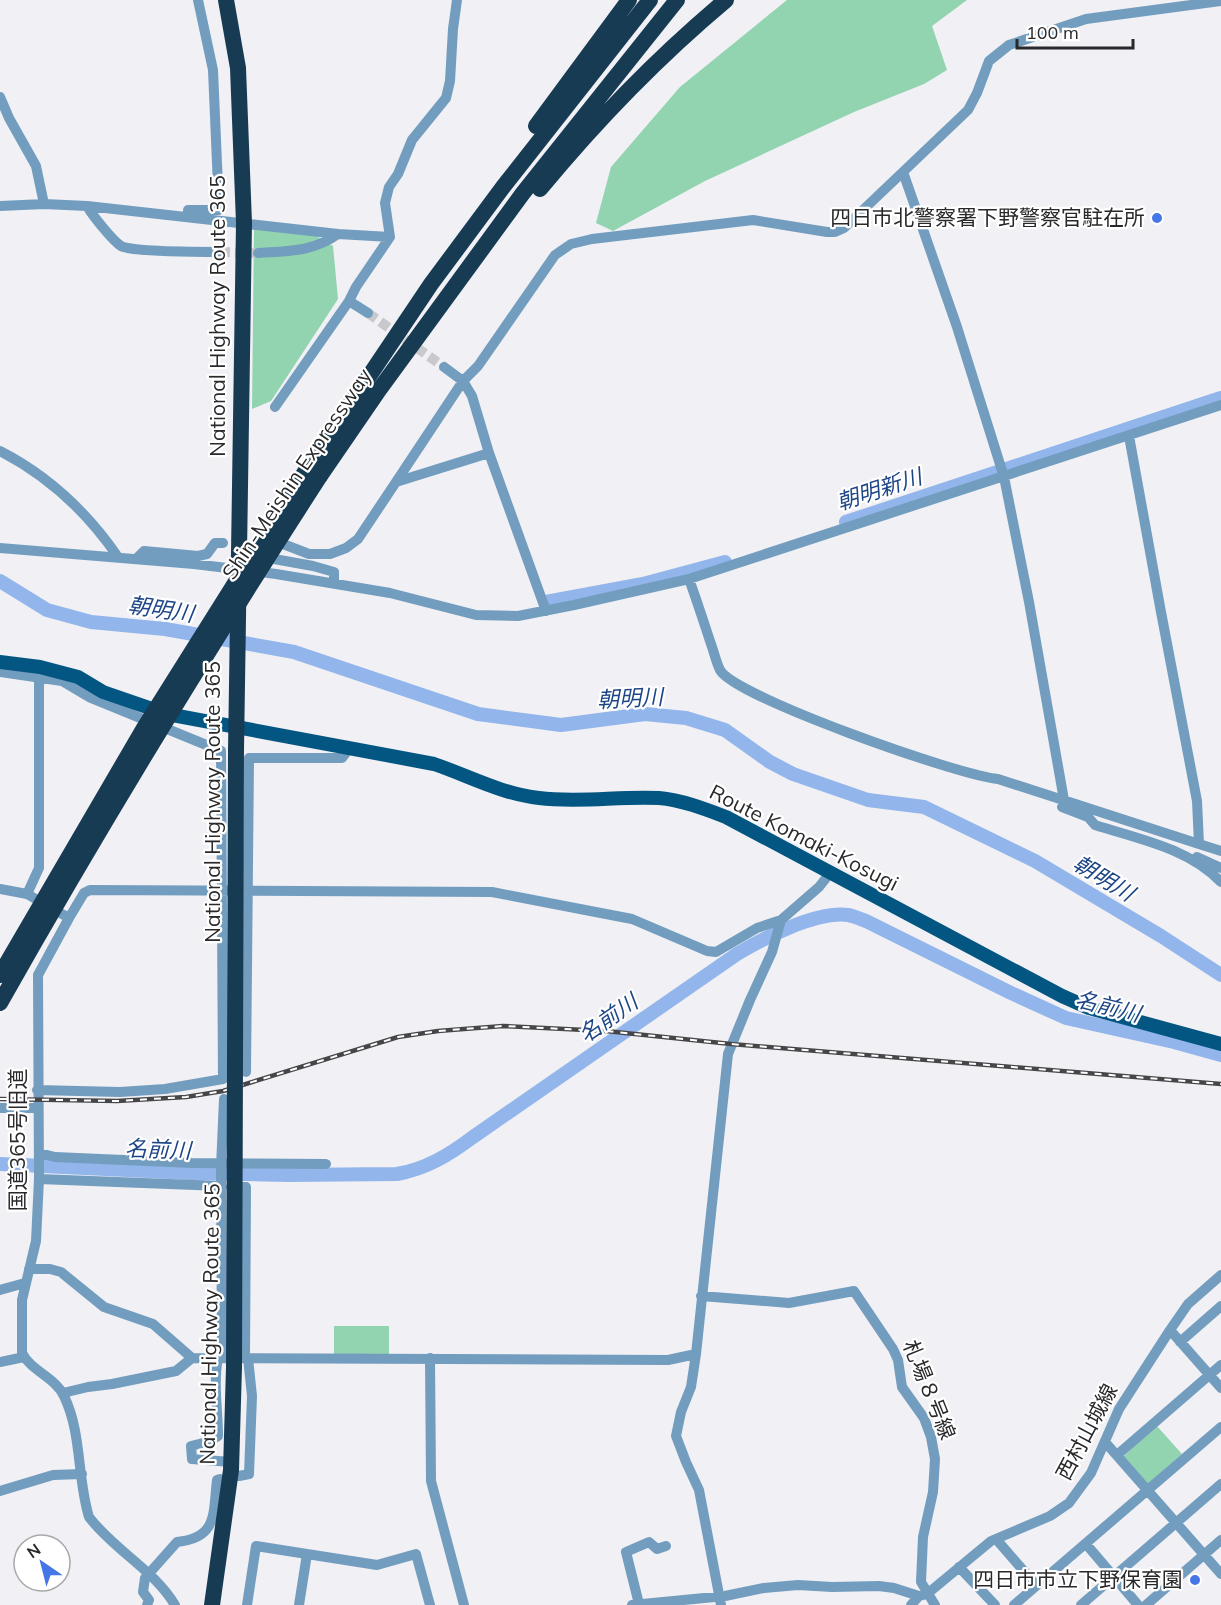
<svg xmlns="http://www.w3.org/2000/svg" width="1221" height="1605" font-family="Mulish,'Noto Sans JP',sans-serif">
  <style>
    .green { fill: #92d3b0 }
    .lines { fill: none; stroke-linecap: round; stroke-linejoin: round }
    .river { stroke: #92b5eb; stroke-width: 14 }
    .minor-tunnel { stroke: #c8c8cd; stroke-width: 10; stroke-dasharray: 10 5; stroke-linecap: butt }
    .minor { stroke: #739dbe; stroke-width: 10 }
    .major { stroke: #045682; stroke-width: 14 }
    .highway { stroke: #183b54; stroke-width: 16 }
    .rail-casing { stroke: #464649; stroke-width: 4.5 }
    .rail { stroke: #fff; stroke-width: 2; stroke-dasharray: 7; stroke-linecap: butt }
    .highway-bridge { stroke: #183b54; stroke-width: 16 }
    .poi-dot { fill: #4476e7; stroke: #fff; stroke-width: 2 }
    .labels { text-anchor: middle; stroke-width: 4.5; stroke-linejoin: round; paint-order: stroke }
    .poi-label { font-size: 21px; fill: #29292b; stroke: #fff; text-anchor: end }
    .street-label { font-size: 21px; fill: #29292b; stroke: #fff }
    .water-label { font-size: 22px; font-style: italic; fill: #1e4687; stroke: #fff }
  </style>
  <rect width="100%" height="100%" fill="#f0f0f5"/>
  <path class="green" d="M 787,0 L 967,0 L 932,26 L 947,70 L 924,84 L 854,112 L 705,181 L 613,231 L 596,223 L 611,167 L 680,87 Z
    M 254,229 L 310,232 L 333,246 L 338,299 L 271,401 L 252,409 Z
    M 334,1326 L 389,1326 L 389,1356 L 334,1356 Z
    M 1156,1425 L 1182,1454 L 1149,1483 L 1146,1483 L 1123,1457 Z"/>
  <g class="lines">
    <path class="river" d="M 846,522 L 1221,398
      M 0,581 L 47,610 L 91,622 L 165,629 L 294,652 L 478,714 L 561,725 L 645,714 L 686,718 L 725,730 L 770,762 L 793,774 L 868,800 L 924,807 L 1035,861 L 1161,936 L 1221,975
      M 546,602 L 643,584 L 725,562
      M 0,1164 L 190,1173 L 288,1175 L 397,1174 C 426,1169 449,1155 473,1137 L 737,954 C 764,938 816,911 848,915 C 854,916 860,919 866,921 L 1011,993 L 1066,1018 L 1174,1042 L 1221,1055"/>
    <path class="minor-tunnel" d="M 220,252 L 258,253
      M 368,313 L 444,367"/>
    <path class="minor" d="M 0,97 L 9,118 L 36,166 L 44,204
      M 903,172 L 957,327 L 1004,477 L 1029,602 L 1064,800
      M 0,206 L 44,204 L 87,206 L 338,234 L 390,237
      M 87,206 C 92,215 113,241 121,246 C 132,252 202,252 220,252
      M 188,210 L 219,210 L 213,70 L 198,0
      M 258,253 C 287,251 313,252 338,234
      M 349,301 L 368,313
      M 444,367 L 463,381 L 472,396 L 489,453 L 546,611
      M 275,407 L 349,301 L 356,287 L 390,237 L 385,203 L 389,187 L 398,174 L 412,140 L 446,98 L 450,81 L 453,29 L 457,0
      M 1129,436 L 1161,612 L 1197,801 L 1199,844 L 1221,851
      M 0,451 C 49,476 87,512 118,557
      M 396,482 L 463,381 L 478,366 L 555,255 L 571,244 L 592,239 L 753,220 L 827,232 L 835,232 L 844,228 L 968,110 L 977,93 L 989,61 L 1009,45 L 1086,19 L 1221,1
      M 271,544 L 283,544 L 309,554 L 330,554 L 346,548 L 358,539 L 396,482 L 489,453
      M 0,548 L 194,564 L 276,574 L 390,593 L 476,615 L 518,616 L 574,605 L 689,579 L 1221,405
      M 263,557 L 313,566 L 334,572 L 334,583
      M 136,559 L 144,551 L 198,556 L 207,554 L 215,543 L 223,543
      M 689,579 C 697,601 704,623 711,644 C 714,652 716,662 720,670 C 735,697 960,776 998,779 L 1199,844
      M 0,672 L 62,681 L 89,697 L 221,751 L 223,1079 L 165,1089 L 120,1092 L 37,1090
      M 1062,807 L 1088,817 L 1095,825 C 1139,839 1188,848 1221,882
      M 1197,857 L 1221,868
      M 0,889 L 27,894 L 69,918 L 38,975 L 39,1179 L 36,1241 L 22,1300 L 22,1353 C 31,1371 55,1377 64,1396 C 82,1433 77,1478 89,1517 C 114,1550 153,1569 175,1605
      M 27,894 L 39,868 L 39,677
      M 69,918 L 84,893 L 90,890 L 492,892 L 632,919 L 707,951 L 716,952 L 757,928 L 781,920
      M 246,1072 L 249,758 L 342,758 L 350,747
      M 0,1108 L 38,1108
      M 39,1153 L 55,1157 L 192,1163 L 326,1164
      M 39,1179 L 221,1186
      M 231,1187 L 246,1187 L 245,1358
      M 29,1269 L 50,1269 L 61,1272 L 104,1307 L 153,1324 L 192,1358
      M 0,1290 L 25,1283
      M 701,1296 L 789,1303 L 854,1291 L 893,1349 L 898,1360 L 902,1387 L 924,1418 L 931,1437 L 935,1459 L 933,1492 L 923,1537 L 921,1582 L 935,1605
      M 1170,1330 L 1221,1388
      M 1180,1342 L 1221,1306
      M 218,1358 C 213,1384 218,1410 218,1436 L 207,1442 L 191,1446 L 192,1459 L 231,1462
      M 222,1358 L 221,1167 L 224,1099
      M 430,1358 L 431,1481 L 464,1605
      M 0,1362 L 24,1357
      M 63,1393 L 88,1387 L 112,1384 L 176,1371 L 192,1358 L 668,1360 L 696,1354
      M 1105,1442 L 1221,1574
      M 1117,1455 L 1221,1365
      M 239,1476 L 249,1474 L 252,1396 L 248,1358
      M 0,1491 L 53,1475 L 82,1474
      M 996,1539 L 1036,1585
      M 1086,1544 L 1138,1605
      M 959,1567 L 995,1605
      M 639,1604 L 626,1552 L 649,1542 L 657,1549 L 666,1546
      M 147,1605 L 149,1600 L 143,1592 L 145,1578 L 177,1542 C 218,1538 213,1513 217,1480 L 220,1479
      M 247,1605 L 256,1546 L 377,1565 L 416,1554 L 430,1605
      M 299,1605 L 307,1554
      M 632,1605 L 725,1596 L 764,1588 L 798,1585 L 832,1587 L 879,1586 L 894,1588 L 919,1596
      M 721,1605 L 699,1490 L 686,1462 L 676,1436 L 681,1412 L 691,1387 L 696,1354 L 728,1054 L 750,1000 L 772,952 L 781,920 L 819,887 L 830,873
      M 911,1605 L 919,1596 L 927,1594 L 991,1541 L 1050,1516 L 1069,1503 L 1091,1473 L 1119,1409 L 1170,1330 L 1188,1304 L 1221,1275
      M 1014,1605 L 1221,1427
      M 1081,1605 L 1221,1484
      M 1146,1605 L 1221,1540"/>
    <path class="major" d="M 0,662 L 40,667 L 78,677 L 103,692 L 167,714 L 434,764 C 469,776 502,794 539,798 C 579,803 619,796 659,798 C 682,800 705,809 726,817 L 1062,996 L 1089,1008 L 1221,1044"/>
    <path class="highway" d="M 226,0 L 238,68 L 244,223 L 236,750
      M 536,126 L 629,0
      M 540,189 C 596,121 658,57 726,0
      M 308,467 L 431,284 L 503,187 L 650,0
      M 320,476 L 379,390 L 523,193 L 677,0
      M 212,1605 L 231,1470 L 234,1367"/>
    <defs>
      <path id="rail" d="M 0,1099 L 117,1101 L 186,1097 L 223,1091 L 398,1037 L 438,1031 L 503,1026 L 606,1031 L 731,1044 L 1221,1084"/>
    </defs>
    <use href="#rail" class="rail-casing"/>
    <use href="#rail" class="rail"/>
    <path class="highway-bridge" d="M 0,975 L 144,728 L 308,467
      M 0,1003 C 101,824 208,649 320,476
      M 234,1367 L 236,750"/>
  </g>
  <g class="poi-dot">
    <circle cx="1157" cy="218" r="6"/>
    <circle cx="1195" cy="1580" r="6"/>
  </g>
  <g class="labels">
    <g class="poi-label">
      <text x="1145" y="225">四日市北警察署下野警察官駐在所</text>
      <text x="1183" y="1587">四日市市立下野保育園</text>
    </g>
    <g class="street-label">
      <text transform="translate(218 316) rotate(-90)" y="7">National Highway Route 365</text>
      <text transform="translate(297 474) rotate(-56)" y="7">Shin-Meishin Expressway</text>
      <text transform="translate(213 802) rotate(-90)" y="7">National Highway Route 365</text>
      <text transform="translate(804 838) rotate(27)" y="7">Route Komaki-Kosugi</text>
      <text transform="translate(18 1140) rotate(-90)" y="7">国道365号旧道</text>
      <text transform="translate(210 1324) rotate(-89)" y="7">National Highway Route 365</text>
      <text transform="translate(929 1390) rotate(68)" y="7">札場８号線</text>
      <text transform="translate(1087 1432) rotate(-62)" y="7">西村山城線</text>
    </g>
    <g class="water-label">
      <text transform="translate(879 489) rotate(-18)" y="8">朝明新川</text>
      <text transform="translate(161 609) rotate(8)" y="8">朝明川</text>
      <text transform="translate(630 698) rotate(-3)" y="8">朝明川</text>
      <text transform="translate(1104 878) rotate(31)" y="8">朝明川</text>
      <text transform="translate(1108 1006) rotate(14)" y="8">名前川</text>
      <text transform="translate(608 1018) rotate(-35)" y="8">名前川</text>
      <text transform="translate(158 1149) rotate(2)" y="8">名前川</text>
    </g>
  </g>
  <g transform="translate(42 1563) rotate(325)"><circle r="28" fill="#ffffff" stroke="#a9a9aa" stroke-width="1.5"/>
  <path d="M0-4.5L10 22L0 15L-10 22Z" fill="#4476e7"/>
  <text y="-9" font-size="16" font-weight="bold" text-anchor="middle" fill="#29292b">N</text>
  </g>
  <path d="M1017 39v9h116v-9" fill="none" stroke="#29292b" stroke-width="3"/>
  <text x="1026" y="39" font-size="18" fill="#29292b" stroke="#ffffff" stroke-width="4.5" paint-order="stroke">100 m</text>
</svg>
